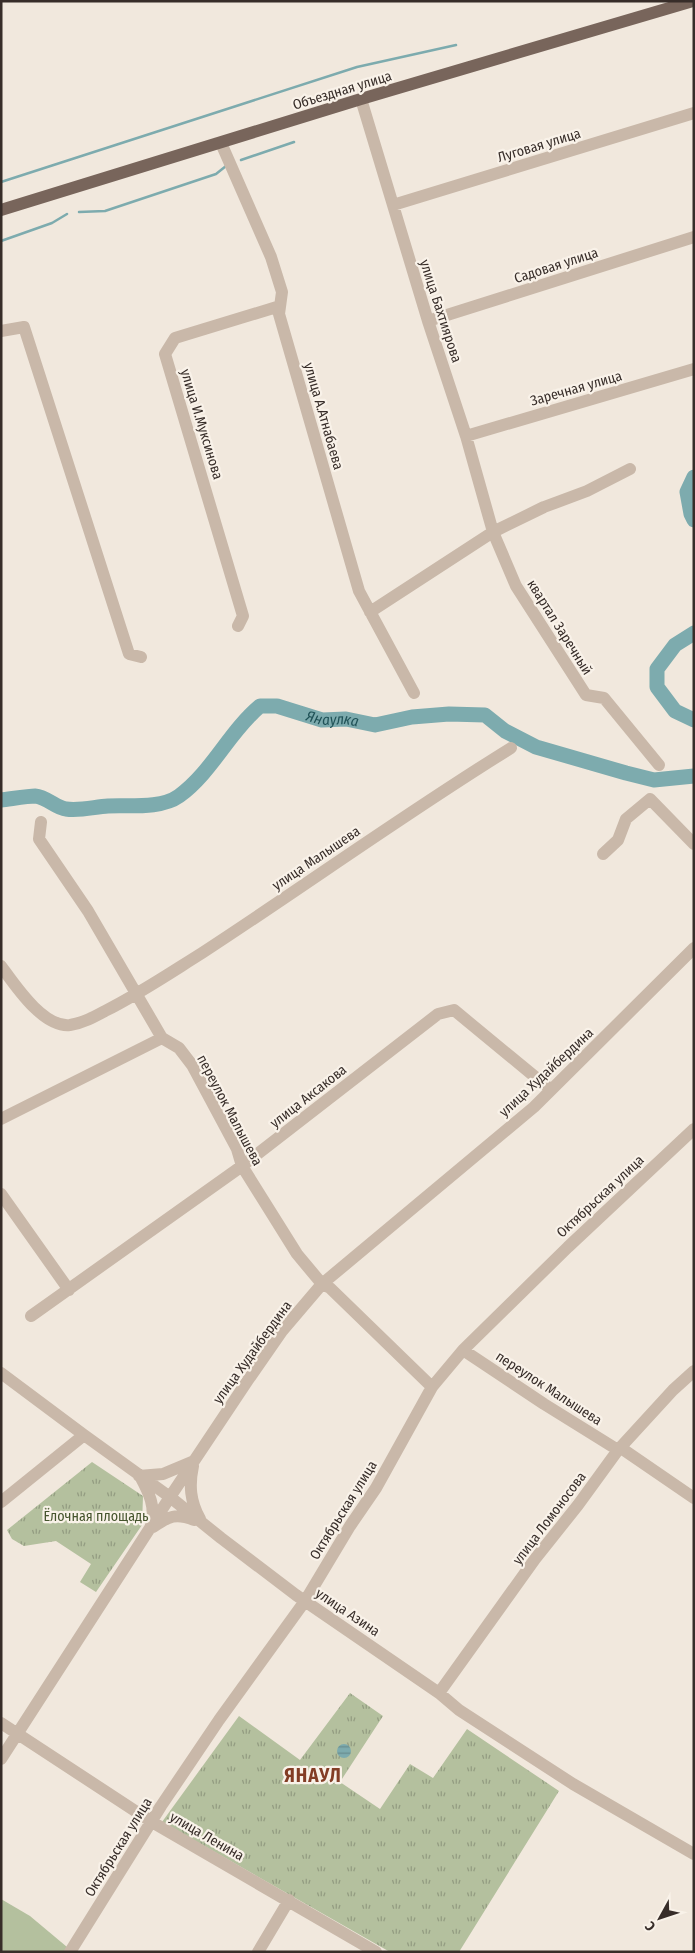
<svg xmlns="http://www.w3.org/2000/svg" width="695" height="1953" font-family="'Fira Sans Condensed',sans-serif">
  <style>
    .park { fill: url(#park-tufts) }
    .garden { fill: #b4c09e }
    .water { fill: url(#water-rules) }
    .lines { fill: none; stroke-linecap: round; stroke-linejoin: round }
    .stream { stroke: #7dabae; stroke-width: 2.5 }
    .river { stroke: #7dabae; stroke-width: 15 }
    .minor { stroke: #c9b8a9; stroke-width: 12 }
    .major { stroke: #78655b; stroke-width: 12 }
    .labels { text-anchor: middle; stroke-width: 4.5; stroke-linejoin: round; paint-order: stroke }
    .street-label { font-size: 14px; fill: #372d29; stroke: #f9f2e9 }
    .park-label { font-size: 14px; fill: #45542d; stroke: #f9f2e9 }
    .water-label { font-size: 15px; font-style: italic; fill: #205257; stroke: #f9f2e9 }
    .district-label { font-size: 19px; font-weight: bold; letter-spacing: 1px; fill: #833d25; stroke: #f9f2e9 }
  </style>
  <defs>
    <pattern id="park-tufts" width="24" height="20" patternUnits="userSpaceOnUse" patternTransform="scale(1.25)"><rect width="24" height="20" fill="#b4c09e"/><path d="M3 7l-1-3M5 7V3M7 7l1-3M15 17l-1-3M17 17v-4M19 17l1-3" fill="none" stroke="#939c81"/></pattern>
    <pattern id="water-rules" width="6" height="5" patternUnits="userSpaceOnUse" patternTransform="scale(1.25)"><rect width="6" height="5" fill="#7dabae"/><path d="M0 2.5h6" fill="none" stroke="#678c8e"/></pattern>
  </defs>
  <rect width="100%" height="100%" fill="#f1e8dd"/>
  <path class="park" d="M 92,1462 L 143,1496 L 142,1525 L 96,1592 L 80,1582 L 91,1564 L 56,1541 L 24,1546 L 12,1539 L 7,1530 Z
    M 350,1693 L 383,1716 L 340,1782 L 380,1809 L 410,1764 L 433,1778 L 467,1729 L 559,1791 L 459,1952 L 390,1952 L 162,1822 L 239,1716 L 300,1760 Z"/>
  <path class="garden" d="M 1,1899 L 30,1916 L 67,1947 L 64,1952 L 1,1952 Z"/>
  <path class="water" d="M337 1751a7 7 0 1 1 14 0a7 7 0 1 1-14 0Z"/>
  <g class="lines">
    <path class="stream" d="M 241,160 L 294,142
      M 1,182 L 357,67 L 456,45
      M 79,212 L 105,211 L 216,174 L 226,166
      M 1,241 L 52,223 L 67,214"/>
    <g class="river">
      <path d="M 694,477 L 687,492 L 691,514 L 694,520"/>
      <path d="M 694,633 L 675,645 L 657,669 L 657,687 L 675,711 L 694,720"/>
      <path id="s1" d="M 1,800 C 10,799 28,796 35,796 C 47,797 56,808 66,809 C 80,811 94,807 108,806 C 129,805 161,809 179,796 C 212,772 229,732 260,706 L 277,706 L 322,720 L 346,719 L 375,725 L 412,717 L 449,714 L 485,715 L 505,731 L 536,747 L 626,773 L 654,780 L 694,776"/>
    </g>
    <path class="minor" d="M 361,99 L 428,321 L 466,436 L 493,532 L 516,586 L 586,695 L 604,698 L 659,765
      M 221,143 L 271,257 L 282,292 L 279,314 L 359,591 L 414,693
      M 393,205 L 694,113
      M 428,321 L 694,237
      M 1,331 L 24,327 L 129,654 L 141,657
      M 466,436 L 694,369
      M 370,612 L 493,532 L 544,507 L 587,491 L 630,469
      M 238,626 L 243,616 L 165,354 L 175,338 L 280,306
      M 41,822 L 39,839 L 88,911 L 162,1038 L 179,1048 L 192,1065 L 237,1149 L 242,1166 L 297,1254 L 322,1284 L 330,1288 L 432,1387
      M 603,854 L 618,840 L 626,819 L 650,799 L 694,844
      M 1,966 C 15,985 43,1028 70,1025 C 83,1023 94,1017 105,1011 C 139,994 170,973 202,953 C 306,885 406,813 511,748
      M 1,1119 L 162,1038
      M 1,1194 L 69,1290
      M 31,1316 L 242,1166 L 438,1014 L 454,1010 L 551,1090
      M 463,1350 L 544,1404 L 618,1450
      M 1,1373 L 84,1435 L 170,1497 L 221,1538 L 296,1595 L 439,1693 L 459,1710 L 573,1784 L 694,1854
      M 621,1448 L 694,1498
      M 193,1466 C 189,1485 190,1501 200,1519
      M 139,1476 L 163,1474 L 194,1461
      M 141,1478 C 149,1493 156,1507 151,1525
      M 1,1502 L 84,1435
      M 153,1527 C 169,1516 176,1513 194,1520
      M 439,1693 L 535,1559 L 578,1505 L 618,1450 L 673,1390 L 694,1371
      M 1,1723 L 152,1822 L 376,1952
      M 1,1759 L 170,1497 L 248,1380 L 282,1331 L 322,1284 L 534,1107 L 694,948
      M 70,1952 L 161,1806 L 219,1720 L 305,1601 L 350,1526 L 376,1488 L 432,1387 L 463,1350 L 568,1247 L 694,1129
      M 258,1952 L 289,1900"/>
    <path class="major" d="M 1,210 L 361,99 L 693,1"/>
  </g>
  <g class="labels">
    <g class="street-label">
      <text transform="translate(342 90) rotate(-17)" y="5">Объездная улица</text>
      <text transform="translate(539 145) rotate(-17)" y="5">Луговая улица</text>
      <text transform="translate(556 265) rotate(-18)" y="5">Садовая улица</text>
      <text transform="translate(441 311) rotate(72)" y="5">улица Бахтиярова</text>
      <text transform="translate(576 388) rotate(-16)" y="5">Заречная улица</text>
      <text transform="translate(324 416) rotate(74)" y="5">улица А.Атнабаева</text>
      <text transform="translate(202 424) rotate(73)" y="5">улица И.Муксинова</text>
      <text transform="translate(560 627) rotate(58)" y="5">квартал Заречный</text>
      <text transform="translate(316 858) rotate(-34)" y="5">улица Малышева</text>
      <text transform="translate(546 1072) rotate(-43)" y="5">улица Худайбердина</text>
      <text transform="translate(308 1096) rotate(-38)" y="5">улица Аксакова</text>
      <text transform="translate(230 1110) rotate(62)" y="5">переулок Малышева</text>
      <text transform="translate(600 1196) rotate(-43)" y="5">Октябрьская улица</text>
      <text transform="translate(252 1352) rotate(-54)" y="5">улица Худайбердина</text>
      <text transform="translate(549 1388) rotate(33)" y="5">переулок Малышева</text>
      <text transform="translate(343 1510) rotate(-58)" y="5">Октябрьская улица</text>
      <text transform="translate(549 1518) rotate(-53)" y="5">улица Ломоносова</text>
      <text transform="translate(348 1612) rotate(34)" y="5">улица Азина</text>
      <text transform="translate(207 1836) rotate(30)" y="5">улица Ленина</text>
      <text transform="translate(118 1847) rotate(-58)" y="5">Октябрьская улица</text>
    </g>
    <g class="park-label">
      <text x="96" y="1521">Ёлочная площадь</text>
    </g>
    <g class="water-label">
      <text dy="5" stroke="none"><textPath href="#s1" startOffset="379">Янаулка</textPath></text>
    </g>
    <g class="district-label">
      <text x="313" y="1782">ЯНАУЛ</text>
    </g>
  </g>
  <rect width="695" height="1953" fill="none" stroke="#372d29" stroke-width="5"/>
  <g transform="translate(660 1918) rotate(230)" stroke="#f9f2e9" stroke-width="4" paint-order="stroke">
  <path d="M0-4L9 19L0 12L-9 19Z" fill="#372d29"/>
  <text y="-8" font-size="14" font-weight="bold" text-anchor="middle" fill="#372d29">С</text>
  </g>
</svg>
